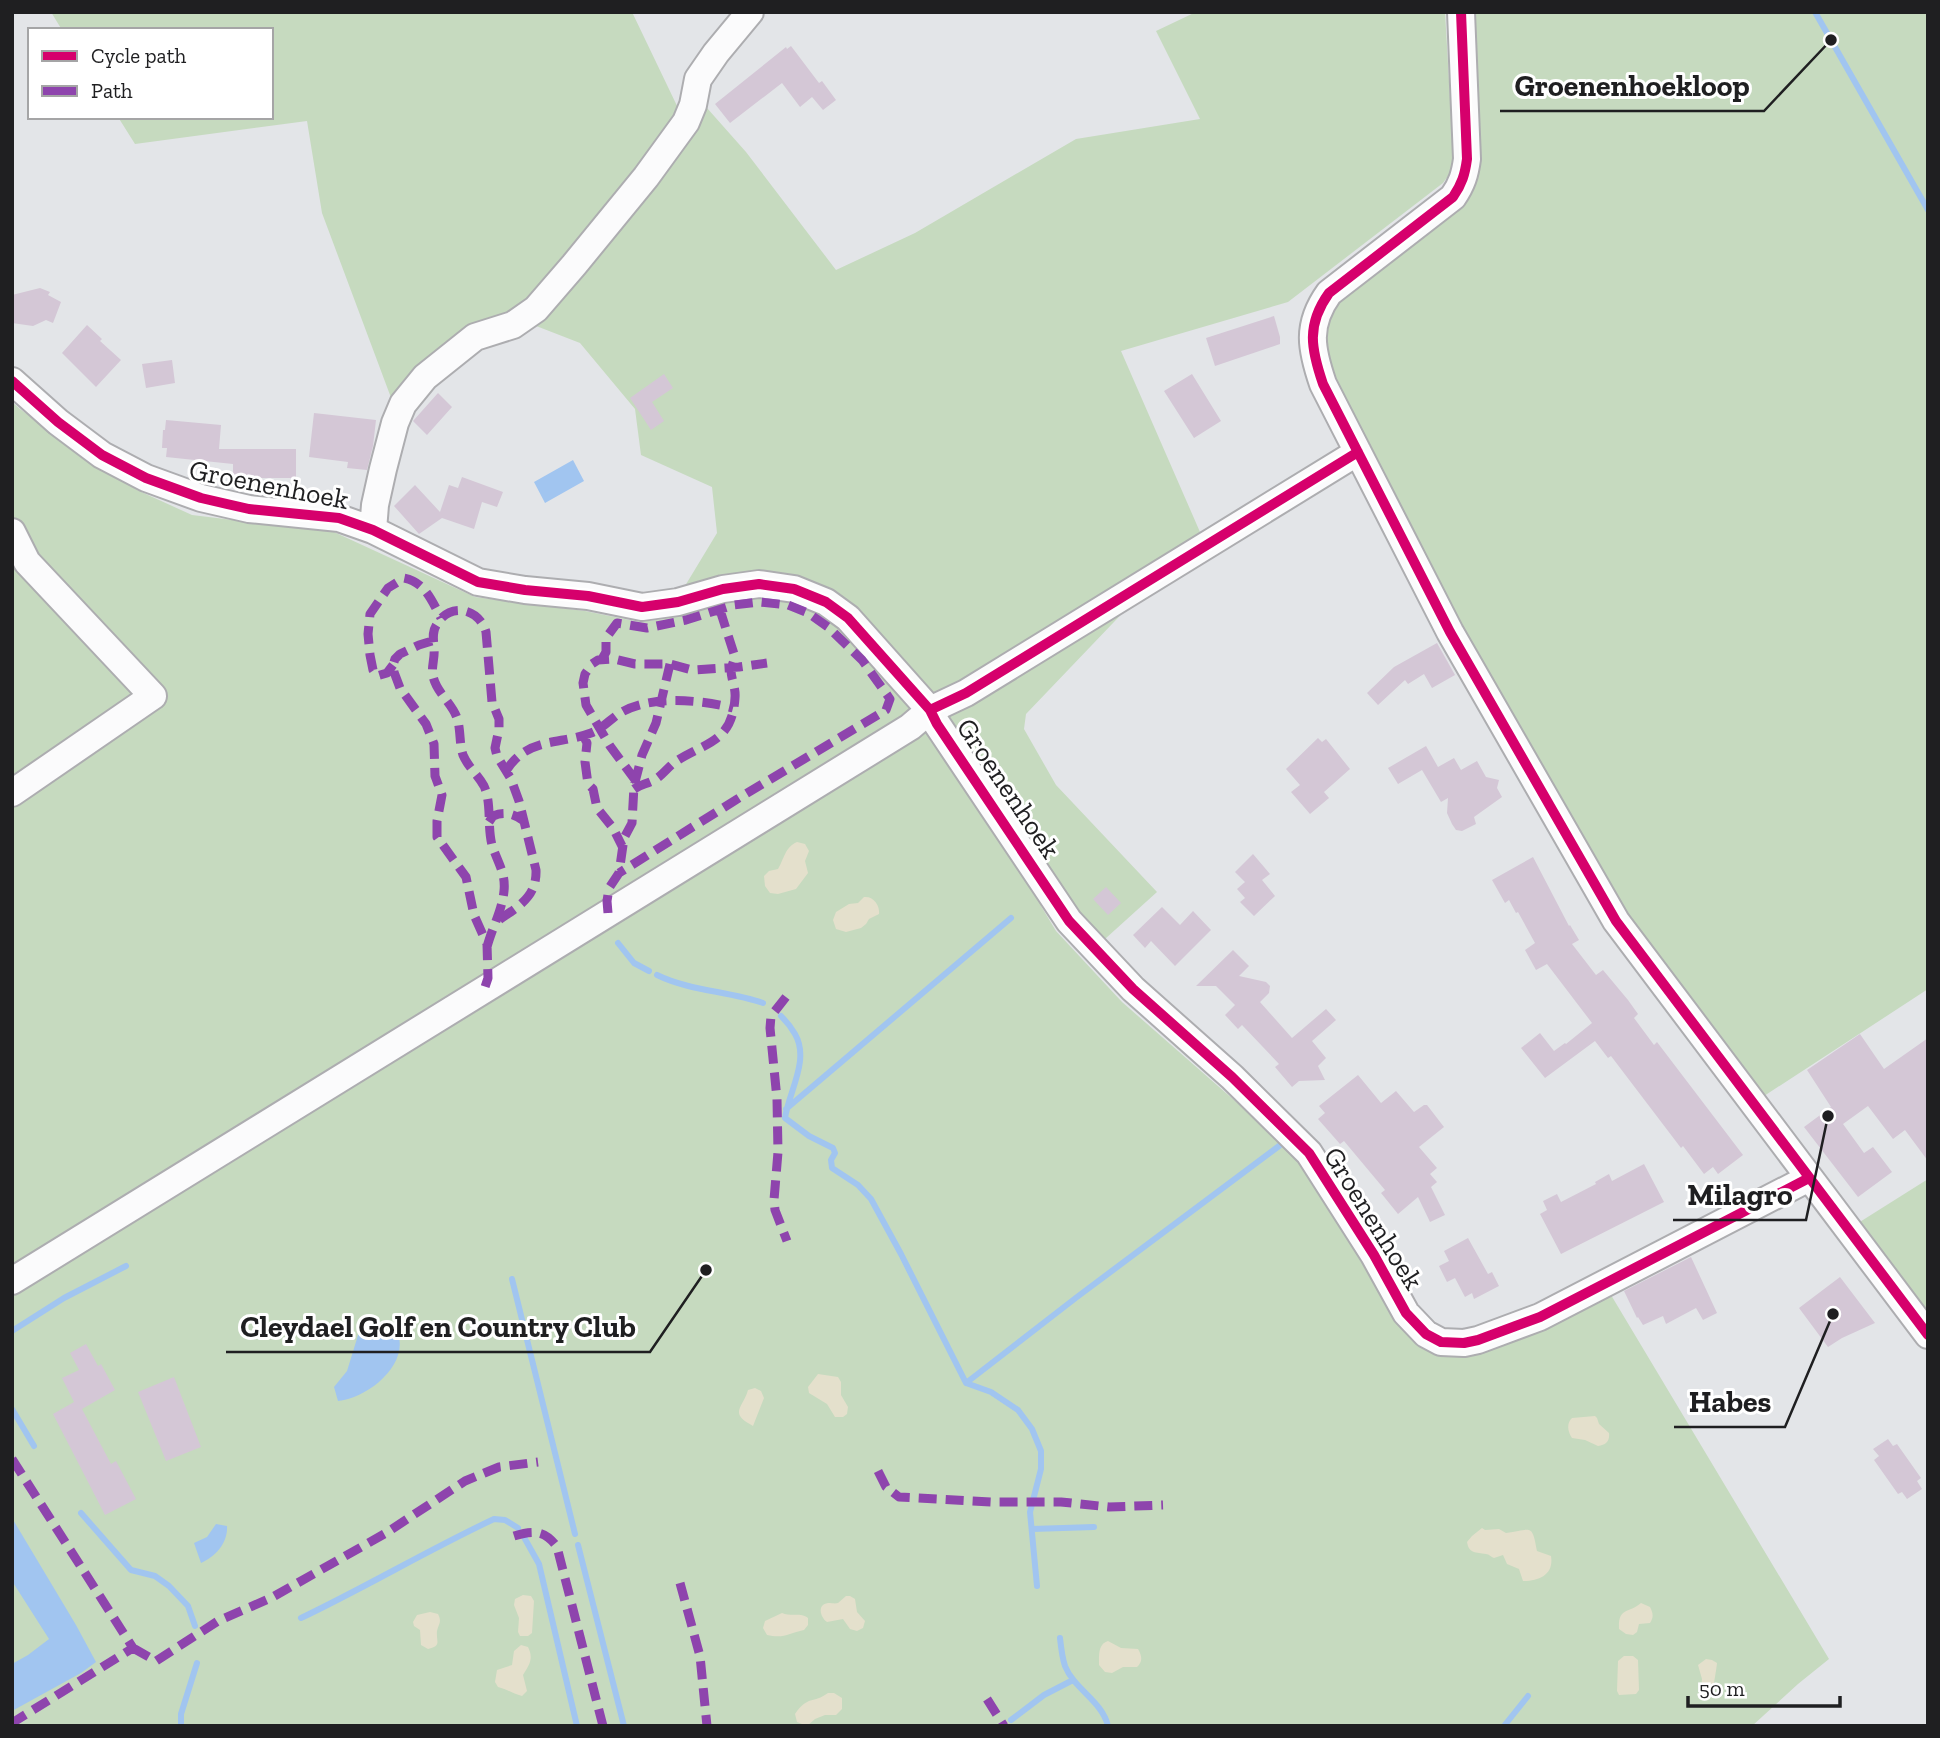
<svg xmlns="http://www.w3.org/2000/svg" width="1940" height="1738" font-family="'Zilla Slab',serif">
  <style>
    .green { fill: #c6dabf }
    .sand { fill: #e4e0cc }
    .water { fill: #a1c5f0 }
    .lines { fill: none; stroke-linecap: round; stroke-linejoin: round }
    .stream { stroke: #a1c5f0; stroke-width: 6 }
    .building { fill: #d4c7d6 }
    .minor-casing { stroke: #adadb0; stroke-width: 30 }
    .minor { stroke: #fbfbfc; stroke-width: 26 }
    .quiet { stroke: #8e44ad; stroke-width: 9; stroke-dasharray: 18 9; stroke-linecap: butt }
    .cycleway-casing { stroke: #fff; stroke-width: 15 }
    .cycleway { stroke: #d6006c; stroke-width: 10 }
    .labels { text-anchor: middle; stroke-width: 6; stroke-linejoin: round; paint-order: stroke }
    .street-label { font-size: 28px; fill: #1f1f21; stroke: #fff }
    .leader { fill: none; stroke: #1f1f21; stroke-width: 2.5 }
    .callout-dot { fill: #1f1f21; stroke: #fff; stroke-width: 2.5 }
    .callout-label { font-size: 30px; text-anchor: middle; font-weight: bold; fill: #1f1f21; stroke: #fff; stroke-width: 6; stroke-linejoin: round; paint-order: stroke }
  </style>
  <rect width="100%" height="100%" fill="#e3e5e8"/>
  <path class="green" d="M 51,12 L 632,12 L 679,110 L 707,108 L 746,152 L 836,270 L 915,233 L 1076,139 L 1200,119 L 1156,31 L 1196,12 L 1445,12 L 1453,150 L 1451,172 L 1443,183 L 1288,302 L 1121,351 L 1200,532 L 1026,714 L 1024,729 L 1056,785 L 1157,892 L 1095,948 L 1055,897 L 1041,906 L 1056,931 L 1122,1002 L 1291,1150 L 1356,1251 L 1406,1324 L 1436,1349 L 1608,1290 L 1829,1659 L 1798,1684 L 1752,1726 L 12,1726 L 12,402 L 20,409 L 94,463 L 137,490 L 192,515 L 334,532 L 475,597 L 585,611 L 639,622 L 665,619 L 717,533 L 712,487 L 641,455 L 635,409 L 580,343 L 513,317 L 393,403 L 322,213 L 307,121 L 135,144 L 118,117 L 271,117 L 271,30 L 62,30 Z
    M 1470,12 L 1928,12 L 1928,989 L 1761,1098 L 1606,889 L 1479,658 L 1332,380 L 1322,331 L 1341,301 L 1473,185 Z
    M 1928,1179 L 1928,1327 L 1855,1225 Z"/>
  <path class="sand" d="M 797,842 L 805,844 L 809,851 L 805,861 L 808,873 L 796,889 L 778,894 L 770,893 L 765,886 L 764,876 L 769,871 L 778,869 C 784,859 785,847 797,842 Z
    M 864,897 C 874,896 880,906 879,914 L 869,919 L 866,924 L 861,928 L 846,932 L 836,929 L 833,920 L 836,912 L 849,904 L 858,903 Z
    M 818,1374 L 838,1377 L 841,1382 L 841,1395 L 848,1407 L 847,1414 L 843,1417 L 835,1417 L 827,1404 L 809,1393 L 808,1387 Z
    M 755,1388 L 761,1391 L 764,1398 L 753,1426 C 728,1413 743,1408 748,1390 Z
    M 1595,1416 L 1597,1418 L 1599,1424 L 1609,1433 C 1610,1441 1606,1445 1598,1446 L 1585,1440 L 1572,1438 C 1568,1432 1566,1424 1572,1418 Z
    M 1482,1528 L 1485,1530 L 1499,1529 L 1506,1533 C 1531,1530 1532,1522 1537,1551 L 1551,1556 C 1554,1574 1540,1581 1523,1581 L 1519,1569 L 1507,1564 L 1503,1555 L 1494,1558 C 1491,1557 1489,1554 1486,1554 C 1476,1552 1469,1554 1467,1542 L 1472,1536 Z
    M 523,1595 L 531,1596 L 534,1601 L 532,1633 L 528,1636 L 520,1636 L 518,1632 L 519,1618 L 514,1605 L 515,1599 Z
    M 846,1596 L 850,1596 L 855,1599 L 857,1612 L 865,1621 L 863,1628 L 857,1631 L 850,1629 L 843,1619 L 827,1622 C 821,1618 816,1605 828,1603 C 832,1603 835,1604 838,1603 Z
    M 1641,1603 L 1650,1607 C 1653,1613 1654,1617 1650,1623 L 1639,1624 L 1637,1632 L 1633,1635 L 1626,1634 L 1619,1629 C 1618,1607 1628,1614 1641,1603 Z
    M 430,1612 L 438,1614 C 442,1622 439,1623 437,1631 C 436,1642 442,1646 428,1649 L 421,1645 L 420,1630 L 414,1626 L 413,1622 L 417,1615 Z
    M 782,1613 C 791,1617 801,1612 808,1618 L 808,1625 L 804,1630 C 789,1633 784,1639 767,1635 L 763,1628 L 765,1621 Z
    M 1108,1641 L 1121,1648 L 1138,1649 C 1142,1656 1143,1661 1137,1667 L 1123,1667 L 1112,1673 L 1105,1672 L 1099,1665 C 1099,1655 1098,1644 1108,1641 Z
    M 521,1645 L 528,1647 C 534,1659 529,1665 523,1675 L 527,1691 L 522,1696 C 513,1694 507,1689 498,1687 L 495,1682 L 497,1670 L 512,1665 L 514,1651 Z
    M 1624,1656 L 1633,1656 L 1638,1660 L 1639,1690 L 1636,1694 L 1619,1695 L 1617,1691 L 1618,1661 Z
    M 1706,1659 L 1712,1660 L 1717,1663 C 1717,1665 1713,1691 1712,1692 C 1711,1694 1709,1694 1708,1695 L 1705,1695 L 1701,1691 L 1702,1679 L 1698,1665 Z
    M 828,1693 L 834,1693 L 842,1698 L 842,1709 L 836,1715 L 825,1715 L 815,1719 L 807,1726 L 797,1722 L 795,1714 C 808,1695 813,1704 828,1693 Z"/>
  <path class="water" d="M 573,460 L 584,481 L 545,503 L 534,482 Z
    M 379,1321 L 376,1326 L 390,1337 L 396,1329 C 413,1362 369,1398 338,1401 L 334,1387 L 347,1371 L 359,1332 L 367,1325 Z
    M 12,1518 L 76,1625 L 96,1662 L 81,1673 L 12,1711 L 12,1664 L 28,1655 L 49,1639 L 12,1581 Z
    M 216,1524 L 227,1526 C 228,1543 216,1556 201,1563 L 194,1543 L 207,1537 Z"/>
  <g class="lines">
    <path class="stream" d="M 1815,12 L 1928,210
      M 618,943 L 634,963 L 649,971
      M 657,975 C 690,991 728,991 763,1003
      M 781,1016 C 786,1021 791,1027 795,1034 C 810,1060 789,1091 785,1118 L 809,1136 L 833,1148 L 835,1153 L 831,1160 L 832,1168 L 858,1185 L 871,1199 L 901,1254 L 966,1383 L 991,1392 L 1018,1410 L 1032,1429 L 1041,1451 L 1041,1469 L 1030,1512 L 1037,1586
      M 786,1109 L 1011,918
      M 512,1279 L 575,1534
      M 12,1331 L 64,1298 L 126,1266
      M 966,1383 L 1077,1297 L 1279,1146
      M 12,1409 L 34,1446
      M 81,1513 L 131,1570 L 155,1576 L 169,1586 L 188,1606 L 195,1626
      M 1032,1529 L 1094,1527
      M 525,1539 L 539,1564 L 577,1726
      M 578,1545 L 624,1726
      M 301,1618 C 366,1587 428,1550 494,1519 L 505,1520 L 518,1528
      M 1060,1638 C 1061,1647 1062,1657 1065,1666 C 1074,1689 1102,1701 1108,1726
      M 1011,1720 L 1044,1695 L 1073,1680
      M 181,1726 L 181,1714 L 197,1663
      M 1504,1726 L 1528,1696"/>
  </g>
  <path class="building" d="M 791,46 L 819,83 L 822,81 L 836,100 L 823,110 L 812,97 L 800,107 L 782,83 L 730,123 L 715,104 L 786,47 L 787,49 Z
    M 40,288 L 50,292 L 48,295 L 61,302 L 53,323 L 46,320 L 33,326 L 12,323 L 12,295 Z
    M 1274,316 L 1280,337 L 1280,344 L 1215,366 L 1206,338 Z
    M 87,325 L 102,339 L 100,341 L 121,360 L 96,387 L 62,353 Z
    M 172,360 L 175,383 L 146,388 L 142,364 Z
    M 664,374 L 673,388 L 652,402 L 664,421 L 651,430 L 630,398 Z
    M 1192,374 L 1221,421 L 1194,438 L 1164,391 Z
    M 438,393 L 452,407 L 427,435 L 413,421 Z
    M 314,413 L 376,420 L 373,446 L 367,470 L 347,468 L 348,462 L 309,457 Z
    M 166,420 L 221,425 L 219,449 L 296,449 L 296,478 L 233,478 L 233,464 L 166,457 L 167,448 L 162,448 L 163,430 L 165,430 Z
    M 462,477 L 503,492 L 497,507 L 482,502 L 474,529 L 442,518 L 419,534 L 394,506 L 415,485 L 440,512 L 449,485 L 458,488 Z
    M 1437,643 L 1455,675 L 1432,688 L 1424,674 L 1408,684 L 1405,680 L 1378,705 L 1367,693 L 1394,667 Z
    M 1318,738 L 1322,742 L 1326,739 L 1350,769 L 1324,792 L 1329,798 L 1310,814 L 1291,792 L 1300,785 L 1286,769 Z
    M 1426,746 L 1438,767 L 1454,758 L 1461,770 L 1477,761 L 1486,777 L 1499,780 L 1497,788 L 1502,797 L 1474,817 L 1476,824 L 1462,831 L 1456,830 L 1452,824 L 1447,813 L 1448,798 L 1441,802 L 1422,770 L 1398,784 L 1388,768 Z
    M 1253,854 L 1270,874 L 1262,880 L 1275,896 L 1254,916 L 1240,902 L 1245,898 L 1237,889 L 1245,882 L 1235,872 Z
    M 1533,857 L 1569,926 L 1570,925 L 1579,940 L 1572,944 L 1596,975 L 1603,970 L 1628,1000 L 1638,1014 L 1634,1018 L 1654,1045 L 1657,1042 L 1743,1155 L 1718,1174 L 1713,1167 L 1704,1174 L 1683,1146 L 1681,1148 L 1611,1056 L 1608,1058 L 1595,1041 L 1545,1078 L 1521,1048 L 1540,1033 L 1554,1051 L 1565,1043 L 1566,1044 L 1592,1023 L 1547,964 L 1536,970 L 1525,950 L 1535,943 L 1518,912 L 1516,913 L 1509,900 L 1505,903 L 1492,880 Z
    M 1106,887 L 1121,903 L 1108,915 L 1093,899 Z
    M 1162,907 L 1180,925 L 1193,911 L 1211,930 L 1175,966 L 1151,941 L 1145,948 L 1133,935 Z
    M 1233,950 L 1249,966 L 1239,976 L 1266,982 L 1270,986 L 1269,993 L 1260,1002 L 1292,1038 L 1326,1009 L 1336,1020 L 1312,1041 L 1326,1058 L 1318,1066 L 1325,1080 L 1299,1081 L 1292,1087 L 1275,1067 L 1279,1064 L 1242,1025 L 1238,1029 L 1225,1015 L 1235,1005 L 1216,986 L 1196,986 Z
    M 1860,1034 L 1884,1069 L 1928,1038 L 1928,1161 L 1905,1130 L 1893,1139 L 1868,1106 L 1843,1124 L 1864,1153 L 1873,1147 L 1892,1172 L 1858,1197 L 1804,1127 L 1831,1107 L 1807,1070 Z
    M 1358,1075 L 1381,1103 L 1396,1091 L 1414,1112 L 1424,1105 L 1427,1105 L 1444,1127 L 1419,1147 L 1437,1168 L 1430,1174 L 1437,1182 L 1431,1187 L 1445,1215 L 1430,1222 L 1418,1197 L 1398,1214 L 1381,1193 L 1385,1190 L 1344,1141 L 1340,1144 L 1318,1119 L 1325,1113 L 1319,1106 Z
    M 1644,1164 L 1664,1202 L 1561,1254 L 1540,1214 L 1547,1210 L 1543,1201 L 1557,1194 L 1561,1202 L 1596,1184 L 1595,1182 L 1609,1174 L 1612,1181 Z
    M 1468,1238 L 1488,1274 L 1492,1272 L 1499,1286 L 1474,1299 L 1472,1293 L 1465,1297 L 1455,1278 L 1447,1282 L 1439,1266 L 1449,1261 L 1444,1251 Z
    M 1691,1257 L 1717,1313 L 1703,1320 L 1696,1308 L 1666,1324 L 1663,1316 L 1643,1325 L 1638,1317 L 1637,1318 L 1624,1291 Z
    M 1840,1277 L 1875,1323 L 1842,1338 L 1828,1347 L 1799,1308 Z
    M 86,1344 L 98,1366 L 101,1364 L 115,1390 L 82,1409 L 111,1464 L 116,1461 L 136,1499 L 105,1515 L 53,1414 L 74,1402 L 62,1378 L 79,1370 L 70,1353 Z
    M 174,1377 L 201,1447 L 166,1461 L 138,1392 Z
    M 1888,1439 L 1893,1446 L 1897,1444 L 1921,1478 L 1917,1481 L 1922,1489 L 1907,1499 L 1902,1492 L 1898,1494 L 1874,1460 L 1879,1456 L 1873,1449 Z"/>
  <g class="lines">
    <defs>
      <path id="minor" d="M 1461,12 L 1467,159 C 1465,174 1462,184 1453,197 L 1329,293 C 1306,325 1311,349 1323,384 L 1450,632 L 1616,921 L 1928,1335
        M 12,381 L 58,422 L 102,455 L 146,478 L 201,498 L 249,509 L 339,518 L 373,530 L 478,582 L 525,590 L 588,596 L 642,607 L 678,602 L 723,589 L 759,584 L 794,589 L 826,602 L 848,618 L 930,710 L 937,724 L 1069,921 L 1133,989 L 1232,1077 L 1309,1153 L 1374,1255 L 1406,1313 L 1426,1334 L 1441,1342 L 1464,1343 L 1478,1340 L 1540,1317 L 1809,1178
        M 373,530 L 375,505 L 383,469 L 395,423 L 403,404 L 425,377 L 475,337 L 513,325 L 536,309 L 574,265 L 646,177 L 686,122 L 693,105 L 698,79 L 716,53 L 750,12
        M 12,532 L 27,562 L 153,696 L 12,793
        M 12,1281 L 910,727 L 930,710 L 966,693 L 1358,452"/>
    </defs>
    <use href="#minor" class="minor-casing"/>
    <use href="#minor" class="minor"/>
    <path class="quiet" d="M 432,641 L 419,645 L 400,654 L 395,659 L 393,665 L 394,672 L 400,688 L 426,724 L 434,744 L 435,776 L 442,795 L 437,821 L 437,837 L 466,877 L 474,915 L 487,944 L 488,978 L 484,990
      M 602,659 L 606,652 L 606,638 L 617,623 L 647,628 L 686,620 L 734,605 L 759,602 L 788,605 L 808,613 L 828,627 L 862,660 L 890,699 L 886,710 L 739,798 L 619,873
      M 393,665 L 387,673 L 377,676 L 373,670 L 370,655 L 368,634 L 370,614 L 388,588 L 404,578 C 425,582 432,601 441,618
      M 583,735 L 587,743 L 585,762 L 588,784 L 593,789 L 597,808 L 613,828 L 622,846
      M 506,771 C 527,737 559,745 591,733 C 604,728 611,718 622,712 C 651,695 702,700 733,708
      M 636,781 L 610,746 L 586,705 L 583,683 L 585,674 L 592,664 L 598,660 L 614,659 L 635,664 L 670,664 L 692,670 L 739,667 L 767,663
      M 634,789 C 641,784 647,784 654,780 C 662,776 668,767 675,762 C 705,742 732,743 735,698 C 736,688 731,679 731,670 C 732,664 735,661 734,654 L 720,610
      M 489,822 L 493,816 C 505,811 514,814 524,821
      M 608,913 L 607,901 L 609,888 L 619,873 L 624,838 L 632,823 L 634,786 L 642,755 L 656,723 L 670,664
      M 487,947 C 492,928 502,911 504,891 C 506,873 497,861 492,845 C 487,826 492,804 484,786 C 478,775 468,767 463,755 C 459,743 461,730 457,718 C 452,703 436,692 433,676 C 431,667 435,658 434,649 C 434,640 431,633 437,624 C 450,602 479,608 486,632 L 492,702 L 499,719 L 499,729 L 495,748 L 497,756 L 511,779 L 519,801 L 536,870 C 537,898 517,907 496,922
      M 786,997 L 771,1016 L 770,1028 L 777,1099 L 778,1152 L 774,1200 L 775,1210 L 787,1241
      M 12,1459 L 133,1648 L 12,1723
      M 878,1471 L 886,1487 L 899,1497 L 992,1502 L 1061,1502 L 1109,1507 L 1163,1505
      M 514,1536 C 533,1530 545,1530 557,1547 L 603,1726
      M 680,1583 L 700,1656 L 707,1726
      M 133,1648 L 156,1661 L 218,1621 L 271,1598 L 386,1533 L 465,1481 L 499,1467 L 538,1462
      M 987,1699 L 1004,1726"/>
    <defs>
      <path id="cycleway" d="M 1461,12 L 1467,159 C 1465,174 1462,184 1453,197 L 1329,293 C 1306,325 1311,349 1323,384 L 1450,632 L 1616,921 L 1928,1335
        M 12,381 L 58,422 L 102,455 L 146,478 L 201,498 L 249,509 L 339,518 L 373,530 L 478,582 L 525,590 L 588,596 L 642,607 L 678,602 L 723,589 L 759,584 L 794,589 L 826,602 L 848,618 L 930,710 L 937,724 L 1069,921 L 1133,989 L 1232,1077 L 1309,1153 L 1374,1255 L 1406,1313 L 1426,1334 L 1441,1342 L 1464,1343 L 1478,1340 L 1540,1317 L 1809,1178
        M 930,710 L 966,693 L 1358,452"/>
    </defs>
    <use href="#cycleway" class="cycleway-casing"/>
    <use href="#cycleway" class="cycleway"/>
  </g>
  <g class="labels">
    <g class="street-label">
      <text transform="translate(269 484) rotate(11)" y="10">Groenenhoek</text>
      <text transform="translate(1009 788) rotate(56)" y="10">Groenenhoek</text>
      <text transform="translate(1374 1218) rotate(58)" y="10">Groenenhoek</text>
    </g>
  </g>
  <path class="leader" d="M1831 40L1764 111H1500M1828 1116L1806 1220H1673M706 1270L650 1352H226M1833 1314L1785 1427H1674"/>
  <g class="callout-dot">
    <circle cx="1831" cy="40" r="7"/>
    <circle cx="1828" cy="1116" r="7"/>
    <circle cx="706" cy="1270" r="7"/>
    <circle cx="1833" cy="1314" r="7"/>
  </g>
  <g class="callout-label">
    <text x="1632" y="96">Groenenhoekloop</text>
    <text x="1740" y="1205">Milagro</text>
    <text x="438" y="1337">Cleydael Golf en Country Club</text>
    <text x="1730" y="1412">Habes</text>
  </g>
  <rect width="1940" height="1738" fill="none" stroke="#1f1f21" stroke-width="28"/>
  <rect x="28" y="28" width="245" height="91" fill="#ffffff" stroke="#a5a5a6" stroke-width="2"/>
  <rect x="42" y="51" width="35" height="10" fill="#d6006c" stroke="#a5a5a6" stroke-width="2"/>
  <text x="91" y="63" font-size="21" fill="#1f1f21">Cycle path</text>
  <rect x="42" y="86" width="35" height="10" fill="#8e44ad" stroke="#a5a5a6" stroke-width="2"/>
  <text x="91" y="98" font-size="21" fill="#1f1f21">Path</text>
  <path d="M1688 1696v10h152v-10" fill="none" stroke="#1f1f21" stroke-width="3.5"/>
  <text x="1699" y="1696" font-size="21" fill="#1f1f21" stroke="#ffffff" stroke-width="5" paint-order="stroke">50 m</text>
</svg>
